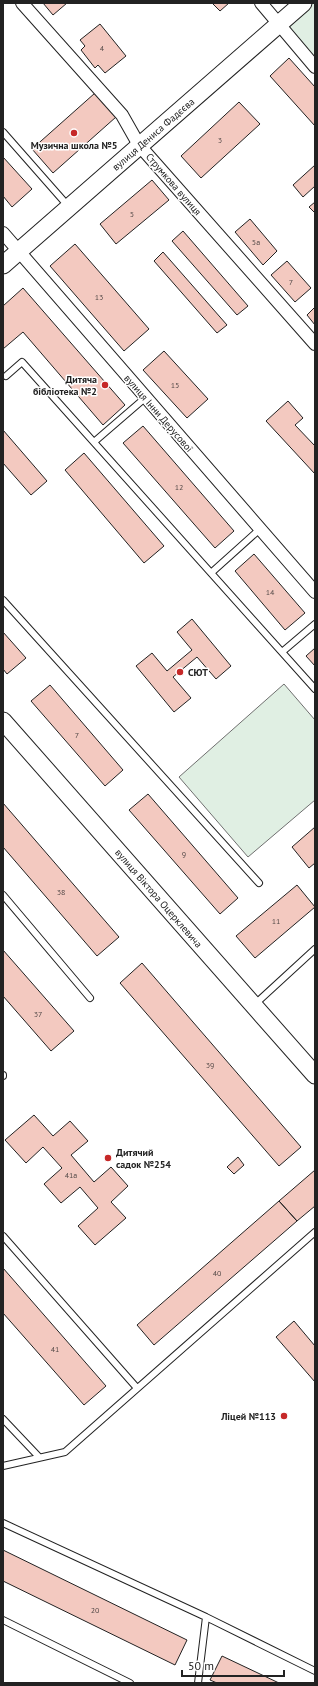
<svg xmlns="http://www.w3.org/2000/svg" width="318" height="1686" font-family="'PT Sans',sans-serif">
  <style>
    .green { fill: #e0efe3; stroke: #6f6f6f }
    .building { fill: #f3c9c0; stroke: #222 }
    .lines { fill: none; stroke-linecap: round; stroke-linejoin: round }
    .lane-casing { stroke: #222; stroke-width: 8 }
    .street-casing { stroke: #222; stroke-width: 14 }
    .secondary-casing { stroke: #222; stroke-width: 19 }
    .lane { stroke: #fff; stroke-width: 6 }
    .street { stroke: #fff; stroke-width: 12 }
    .secondary { stroke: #fff; stroke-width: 17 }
    .poi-dot { fill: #c62828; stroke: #fff; stroke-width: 1.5 }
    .labels { text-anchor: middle; stroke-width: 3; stroke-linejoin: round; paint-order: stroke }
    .number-label { font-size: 8px; fill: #564c4a }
    .street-label { font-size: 10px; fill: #222; stroke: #fff }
    .poi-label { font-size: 10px; font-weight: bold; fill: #222; stroke: #fff; text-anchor: end }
  </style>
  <rect width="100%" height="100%" fill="#fff"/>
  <path class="green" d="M 303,3 L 315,3 L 315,67 L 278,25 Z
    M 284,684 L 315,720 L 315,800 L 248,857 L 179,777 Z"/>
  <path class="building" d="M 43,3 L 67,3 L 53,15 Z
    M 212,3 L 229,3 L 220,11 Z
    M 100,24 L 126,56 L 105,73 L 98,65 L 95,68 L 81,50 L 85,46 L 80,40 Z
    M 289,58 L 315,87 L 315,126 L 270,76 Z
    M 95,93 L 116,117 L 53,173 L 32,149 Z
    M 239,102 L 260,124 L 201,178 L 181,156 Z
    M 3,157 L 32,189 L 12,207 L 3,196 Z
    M 315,165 L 315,186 L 303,197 L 293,185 Z
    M 152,180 L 169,200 L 116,244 L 100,224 Z
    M 315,202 L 315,213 L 309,207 Z
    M 250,219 L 277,251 L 263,265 L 235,232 Z
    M 183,231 L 248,306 L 237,315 L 172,241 Z
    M 75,244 L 149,329 L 124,351 L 50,266 Z
    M 163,252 L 227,325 L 217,333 L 154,261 Z
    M 287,261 L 311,288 L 295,302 L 271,275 Z
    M 23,288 L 125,405 L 103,425 L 23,332 L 3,349 L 3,306 Z
    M 315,307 L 315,325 L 307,315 Z
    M 164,351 L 208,399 L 187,418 L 143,370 Z
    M 288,401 L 303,418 L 295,425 L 315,446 L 315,474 L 266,421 Z
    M 143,426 L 234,531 L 215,548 L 123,443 Z
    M 3,430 L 47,481 L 31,495 L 3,463 Z
    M 84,453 L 164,546 L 144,563 L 65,470 Z
    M 254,554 L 305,613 L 285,630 L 235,571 Z
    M 192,619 L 231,666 L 216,679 L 197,657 L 173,677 L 191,698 L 174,712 L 136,666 L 152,653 L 167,671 L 192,650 L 177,632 Z
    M 3,632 L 26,658 L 7,674 L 3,669 Z
    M 315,648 L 315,666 L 306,656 Z
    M 50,685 L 123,770 L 105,786 L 31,701 Z
    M 148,794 L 238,898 L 220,914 L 129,810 Z
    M 3,803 L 119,937 L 97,956 L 3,847 Z
    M 315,827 L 315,863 L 309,868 L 292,847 Z
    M 297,885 L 315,907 L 255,958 L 236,936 Z
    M 3,950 L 74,1031 L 51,1051 L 3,996 Z
    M 142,963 L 301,1147 L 279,1166 L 120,983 Z
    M 34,1115 L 53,1136 L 70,1121 L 88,1141 L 71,1155 L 94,1182 L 111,1167 L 128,1186 L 111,1202 L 126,1218 L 95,1245 L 78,1226 L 98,1208 L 80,1187 L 61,1203 L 44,1184 L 62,1168 L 43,1147 L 26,1163 L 5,1140 Z
    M 238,1157 L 244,1165 L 234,1174 L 227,1167 Z
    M 315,1170 L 315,1206 L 297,1221 L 279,1201 Z
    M 279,1201 L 297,1221 L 154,1345 L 137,1325 Z
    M 3,1268 L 106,1386 L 84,1405 L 3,1313 Z
    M 294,1321 L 315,1346 L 315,1382 L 276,1337 Z
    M 3,1550 L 187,1640 L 175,1665 L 3,1581 Z
    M 222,1656 L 279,1683 L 217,1683 L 210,1680 Z"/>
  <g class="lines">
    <defs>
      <path id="lane" d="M 3,132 L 69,207
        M 6,376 L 22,362 L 315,689
        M 94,442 L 145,398
        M 211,573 L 260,529
        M 3,600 L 259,883
        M 282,652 L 315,624
        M 3,895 L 90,998
        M 254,1005 L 315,949
        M 3,1075 L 3,1076
        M 3,1236 L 137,1388
        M 3,1419 L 39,1457
        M 3,1466 L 65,1452 L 315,1232
        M 3,1523 L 206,1617
        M 3,1620 L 130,1683
        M 198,1683 L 206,1617 L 315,1671"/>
      <path id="street" d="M 22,3 L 122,115 L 139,145 L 315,344
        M 261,3 L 315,67
        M 3,233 L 315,592"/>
      <path id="secondary" d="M 3,265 L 303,3
        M 3,721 L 315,1075"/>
    </defs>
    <use href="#lane" class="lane-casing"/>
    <use href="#street" class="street-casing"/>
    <use href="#secondary" class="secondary-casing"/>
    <use href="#lane" class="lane"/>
    <use href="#street" class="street"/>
    <use href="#secondary" class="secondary"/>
  </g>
  <g class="poi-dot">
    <circle cx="74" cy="133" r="4"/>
    <circle cx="105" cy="385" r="4"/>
    <circle cx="180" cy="672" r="4"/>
    <circle cx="108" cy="1158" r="4"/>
    <circle cx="284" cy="1416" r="4"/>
  </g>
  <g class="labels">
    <g class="number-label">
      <text x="102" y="51">4</text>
      <text x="220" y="143">3</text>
      <text x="132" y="217">5</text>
      <text x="256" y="245">5а</text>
      <text x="291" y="285">7</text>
      <text x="99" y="300">13</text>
      <text x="175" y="388">15</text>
      <text x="179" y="490">12</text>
      <text x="270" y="595">14</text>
      <text x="77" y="738">7</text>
      <text x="184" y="857">9</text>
      <text x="61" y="895">38</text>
      <text x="276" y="924">11</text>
      <text x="38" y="1017">37</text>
      <text x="210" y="1068">39</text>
      <text x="71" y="1178">41а</text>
      <text x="217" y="1276">40</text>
      <text x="55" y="1352">41</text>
      <text x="95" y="1613">20</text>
    </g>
    <g class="street-label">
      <text transform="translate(153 134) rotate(-41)" y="4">вулиця Дениса Фадєєва</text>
      <text transform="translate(174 184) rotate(49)" y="4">Струмкова вулиця</text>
      <text transform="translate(159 413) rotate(49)" y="4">вулиця Інни Дерусової</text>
      <text transform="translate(159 898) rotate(49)" y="4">вулиця Віктора Оцерклевича</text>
    </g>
    <g class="poi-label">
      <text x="74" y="149" text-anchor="middle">Музична школа №5</text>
      <text x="97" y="383">Дитяча<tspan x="97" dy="12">бібліотека №2</tspan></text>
      <text x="188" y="676" text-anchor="start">СЮТ</text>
      <text x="116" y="1156" text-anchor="start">Дитячий<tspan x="116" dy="12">садок №254</tspan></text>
      <text x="276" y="1420">Ліцей №113</text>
    </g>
  </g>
  <rect width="318" height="1686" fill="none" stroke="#222222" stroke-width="8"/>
  <path d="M182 1670v6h102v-6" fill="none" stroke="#222222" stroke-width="2"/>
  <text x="188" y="1670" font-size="12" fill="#222222" stroke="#ffffff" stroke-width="3" paint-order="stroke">50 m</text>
</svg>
